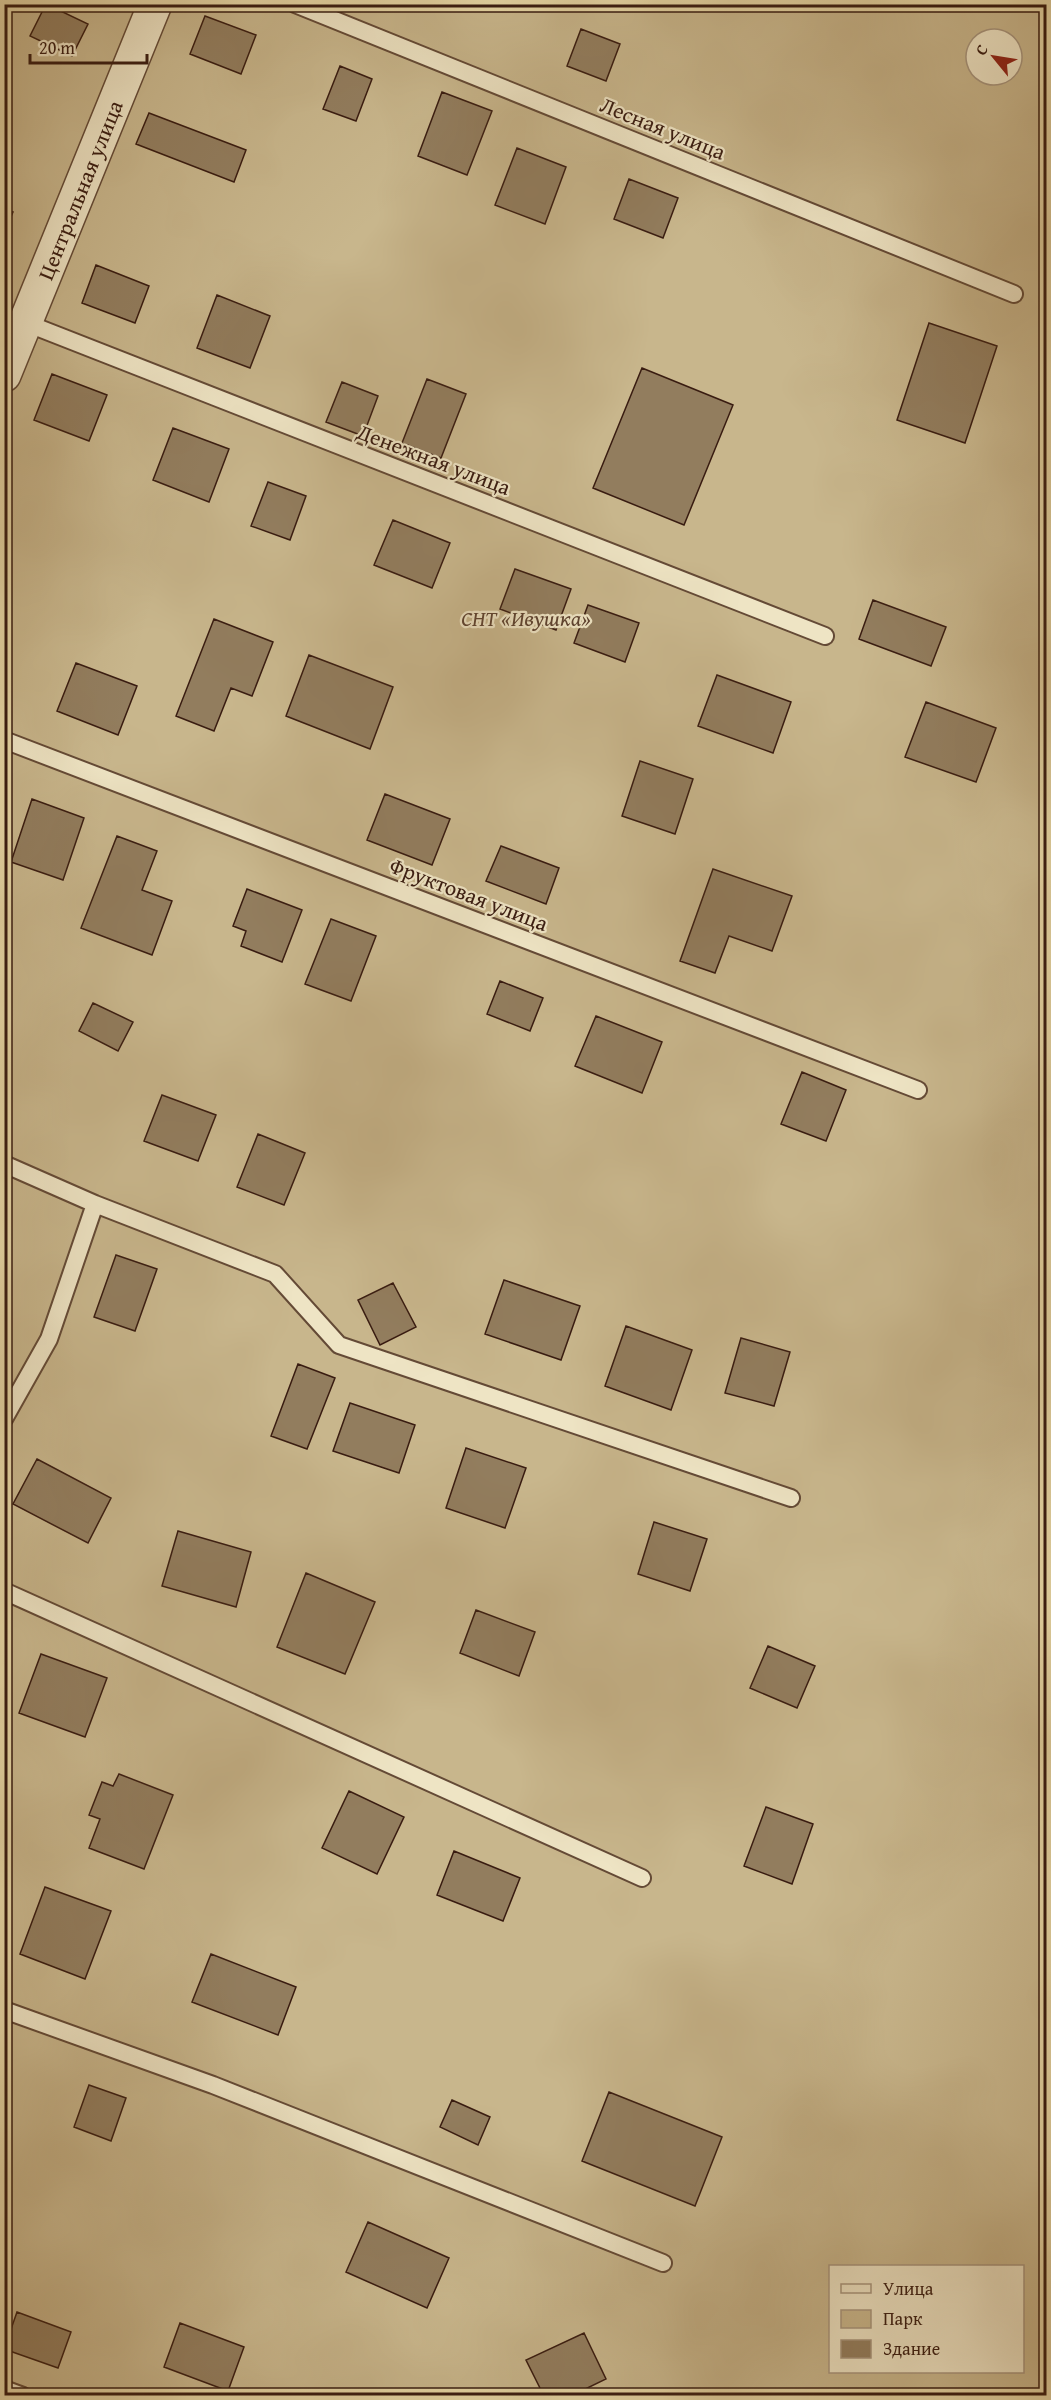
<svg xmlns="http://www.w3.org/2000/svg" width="1051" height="2400" font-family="'Gentium Book Plus',serif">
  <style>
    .green { fill: #c8b68c; stroke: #80694e; stroke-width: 1.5; fill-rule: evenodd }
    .building { fill: #927d5e; stroke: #391c11; stroke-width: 1.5 }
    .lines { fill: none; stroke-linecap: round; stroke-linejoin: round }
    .service-casing { stroke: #644a36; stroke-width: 20 }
    .minor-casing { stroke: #644a36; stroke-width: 36 }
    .service { stroke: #eee4c4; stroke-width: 16 }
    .minor { stroke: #eee4c4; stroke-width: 33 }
    .labels { text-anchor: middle; stroke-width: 4.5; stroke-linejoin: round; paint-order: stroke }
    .street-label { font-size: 22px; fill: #391c11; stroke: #eee4c4 }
    .park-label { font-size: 22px; font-style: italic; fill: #5d4230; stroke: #eee4c4 }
  </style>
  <rect width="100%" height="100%" fill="#e5d6a5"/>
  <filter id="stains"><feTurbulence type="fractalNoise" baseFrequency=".00333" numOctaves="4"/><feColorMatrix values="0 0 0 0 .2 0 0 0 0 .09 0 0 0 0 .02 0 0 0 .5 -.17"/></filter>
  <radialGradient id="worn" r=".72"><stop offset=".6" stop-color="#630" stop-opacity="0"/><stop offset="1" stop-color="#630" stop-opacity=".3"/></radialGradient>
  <path class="green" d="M 5,5 L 1046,5 L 1046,2395 L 5,2396 ZM 976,39 L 1012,39 L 1012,75 L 976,75 ZM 830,2266 L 1022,2266 L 1022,2372 L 830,2372 Z"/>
  <path class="building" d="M 46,4 L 88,24 L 72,56 L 30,36 Z
    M 205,16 L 256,35 L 241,74 L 190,54 Z
    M 581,29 L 620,44 L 606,81 L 567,66 Z
    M 340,66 L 372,79 L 356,121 L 323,109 Z
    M 442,92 L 492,111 L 467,175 L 418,156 Z
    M 149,113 L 246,150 L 234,182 L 136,144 Z
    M 517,148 L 566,167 L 545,224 L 495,205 Z
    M 629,179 L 678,198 L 663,238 L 614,219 Z
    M 4,209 L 13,212 L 4,233 Z
    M 96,265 L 149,286 L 135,323 L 82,303 Z
    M 217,295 L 270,316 L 250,368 L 197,348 Z
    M 929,323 L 997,346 L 965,443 L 897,420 Z
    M 642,368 L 733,405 L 684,525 L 593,488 Z
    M 52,374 L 107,395 L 89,441 L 34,420 Z
    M 427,379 L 466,394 L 441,458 L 402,443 Z
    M 342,382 L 378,396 L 363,436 L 326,422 Z
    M 173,428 L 229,449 L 209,502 L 153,480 Z
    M 268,482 L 306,496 L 290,540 L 251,526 Z
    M 393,520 L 450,543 L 432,588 L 374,565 Z
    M 515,569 L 571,589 L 556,630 L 500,609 Z
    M 873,600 L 946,627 L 931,666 L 859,639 Z
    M 588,605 L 639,623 L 625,662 L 574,643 Z
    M 214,619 L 273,642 L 252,696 L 231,688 L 214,731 L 176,716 Z
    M 309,655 L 393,687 L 370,749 L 286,716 Z
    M 76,663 L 137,686 L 118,735 L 57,711 Z
    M 717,675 L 791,702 L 773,753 L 698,726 Z
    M 926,702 L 996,728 L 976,782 L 905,757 Z
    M 640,761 L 693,779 L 675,834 L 622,816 Z
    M 385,794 L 450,819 L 432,865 L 367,840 Z
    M 32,799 L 84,818 L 63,880 L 11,862 Z
    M 117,836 L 157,851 L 142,890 L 172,901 L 152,955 L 81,928 Z
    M 501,846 L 559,868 L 546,904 L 486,881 Z
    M 713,869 L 792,896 L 772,951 L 729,936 L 715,973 L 680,961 Z
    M 247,889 L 302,910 L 282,962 L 241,946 L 246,931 L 233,926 Z
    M 331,919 L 376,936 L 351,1001 L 305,984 Z
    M 500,981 L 543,998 L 530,1031 L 487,1014 Z
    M 93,1003 L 133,1022 L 118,1051 L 79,1031 Z
    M 596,1016 L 662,1042 L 642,1093 L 575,1066 Z
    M 802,1072 L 846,1090 L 826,1141 L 781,1124 Z
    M 162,1095 L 216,1115 L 198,1161 L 144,1141 Z
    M 258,1134 L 305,1153 L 284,1205 L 237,1187 Z
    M 116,1255 L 157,1269 L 135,1331 L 94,1317 Z
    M 504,1280 L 580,1306 L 561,1360 L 485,1334 Z
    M 393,1283 L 416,1327 L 380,1345 L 358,1300 Z
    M 626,1326 L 692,1350 L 671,1410 L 605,1386 Z
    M 741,1338 L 790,1352 L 774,1406 L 725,1393 Z
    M 298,1364 L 335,1378 L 307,1449 L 271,1436 Z
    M 350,1403 L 415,1425 L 399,1473 L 333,1451 Z
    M 466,1448 L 526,1468 L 505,1528 L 446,1508 Z
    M 37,1459 L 111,1498 L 88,1543 L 13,1504 Z
    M 654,1522 L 707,1539 L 690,1591 L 638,1574 Z
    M 178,1531 L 251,1552 L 236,1607 L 162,1586 Z
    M 306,1573 L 375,1602 L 345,1674 L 277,1647 Z
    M 476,1610 L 535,1632 L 519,1676 L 460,1653 Z
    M 768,1646 L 815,1666 L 797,1708 L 750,1688 Z
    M 41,1654 L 107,1678 L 85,1737 L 19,1713 Z
    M 119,1774 L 173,1795 L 144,1869 L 89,1848 L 100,1819 L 89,1815 L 102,1782 L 113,1786 Z
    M 349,1791 L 404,1817 L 377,1874 L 322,1848 Z
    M 766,1807 L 813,1824 L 792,1884 L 744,1866 Z
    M 454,1851 L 520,1878 L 503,1921 L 437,1895 Z
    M 4,1866 L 11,1869 L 4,1883 Z
    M 45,1887 L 111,1911 L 85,1979 L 20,1954 Z
    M 211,1954 L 296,1987 L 278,2035 L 192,2002 Z
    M 89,2085 L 126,2098 L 111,2141 L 74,2127 Z
    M 609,2092 L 722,2137 L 695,2206 L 582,2161 Z
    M 452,2100 L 490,2117 L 478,2145 L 440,2127 Z
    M 368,2222 L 449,2258 L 427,2308 L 346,2272 Z
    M 17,2312 L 71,2332 L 58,2368 L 4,2349 Z
    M 180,2323 L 244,2347 L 228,2391 L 164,2367 Z
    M 584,2333 L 606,2379 L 571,2396 L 544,2396 L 526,2360 Z"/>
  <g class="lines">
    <defs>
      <path id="service" d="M 295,4 L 1014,294
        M 26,323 L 825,636
        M 4,740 L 918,1090
        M 4,1164 L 95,1204 L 275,1274 L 339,1345 L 791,1498
        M 4,1419 L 49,1339 L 95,1204
        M 4,1591 L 642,1878
        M 4,2010 L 213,2085 L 663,2263
        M 4,2389 L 23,2396"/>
      <path id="minor" d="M 4,375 L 155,4"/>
    </defs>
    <use href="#service" class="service-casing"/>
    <use href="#minor" class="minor-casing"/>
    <use href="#service" class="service"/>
    <use href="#minor" class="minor"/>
  </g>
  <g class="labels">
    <g class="street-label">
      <text transform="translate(663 128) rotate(22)" y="8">Лесная улица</text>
      <text transform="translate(80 190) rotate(-68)" y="8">Центральная улица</text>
      <text transform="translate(434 459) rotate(21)" y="8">Денежная улица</text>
      <text transform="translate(469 894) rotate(21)" y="8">Фруктовая улица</text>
    </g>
    <g class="park-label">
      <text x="526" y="626">СНТ «Ивушка»</text>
    </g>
  </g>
  <rect width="1051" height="2400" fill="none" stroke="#e5d6a5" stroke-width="24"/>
  <rect x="6" y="6" width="1039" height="2388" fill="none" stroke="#391c11" stroke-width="3"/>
  <rect x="12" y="12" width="1027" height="2376" fill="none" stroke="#391c11" stroke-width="1.5"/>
  <rect x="829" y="2265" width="195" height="108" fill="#eee4c4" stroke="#a6947c" stroke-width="1.5"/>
  <rect x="841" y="2284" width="30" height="9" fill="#eee4c4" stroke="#a6947c" stroke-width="1.5"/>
  <text x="883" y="2295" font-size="18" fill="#391c11">Улица</text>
  <rect x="841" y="2310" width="30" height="18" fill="#c8b68c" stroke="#a6947c" stroke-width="1.5"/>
  <text x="883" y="2325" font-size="18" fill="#391c11">Парк</text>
  <rect x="841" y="2340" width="30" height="18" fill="#927d5e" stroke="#a6947c" stroke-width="1.5"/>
  <text x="883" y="2355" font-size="18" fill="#391c11">Здание</text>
  <g transform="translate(994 57) rotate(300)"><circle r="28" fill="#eee4c4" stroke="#a6947c" stroke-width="1.5"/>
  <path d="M0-4.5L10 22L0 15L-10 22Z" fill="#8f2418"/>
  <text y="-9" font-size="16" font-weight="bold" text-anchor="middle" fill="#391c11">С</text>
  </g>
  <path d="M30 54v9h117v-9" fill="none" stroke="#391c11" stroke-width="3"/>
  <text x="39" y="54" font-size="18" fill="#391c11" stroke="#eee4c4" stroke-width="4.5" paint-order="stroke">20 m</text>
  <rect width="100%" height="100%" filter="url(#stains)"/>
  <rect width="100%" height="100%" fill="url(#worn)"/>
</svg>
